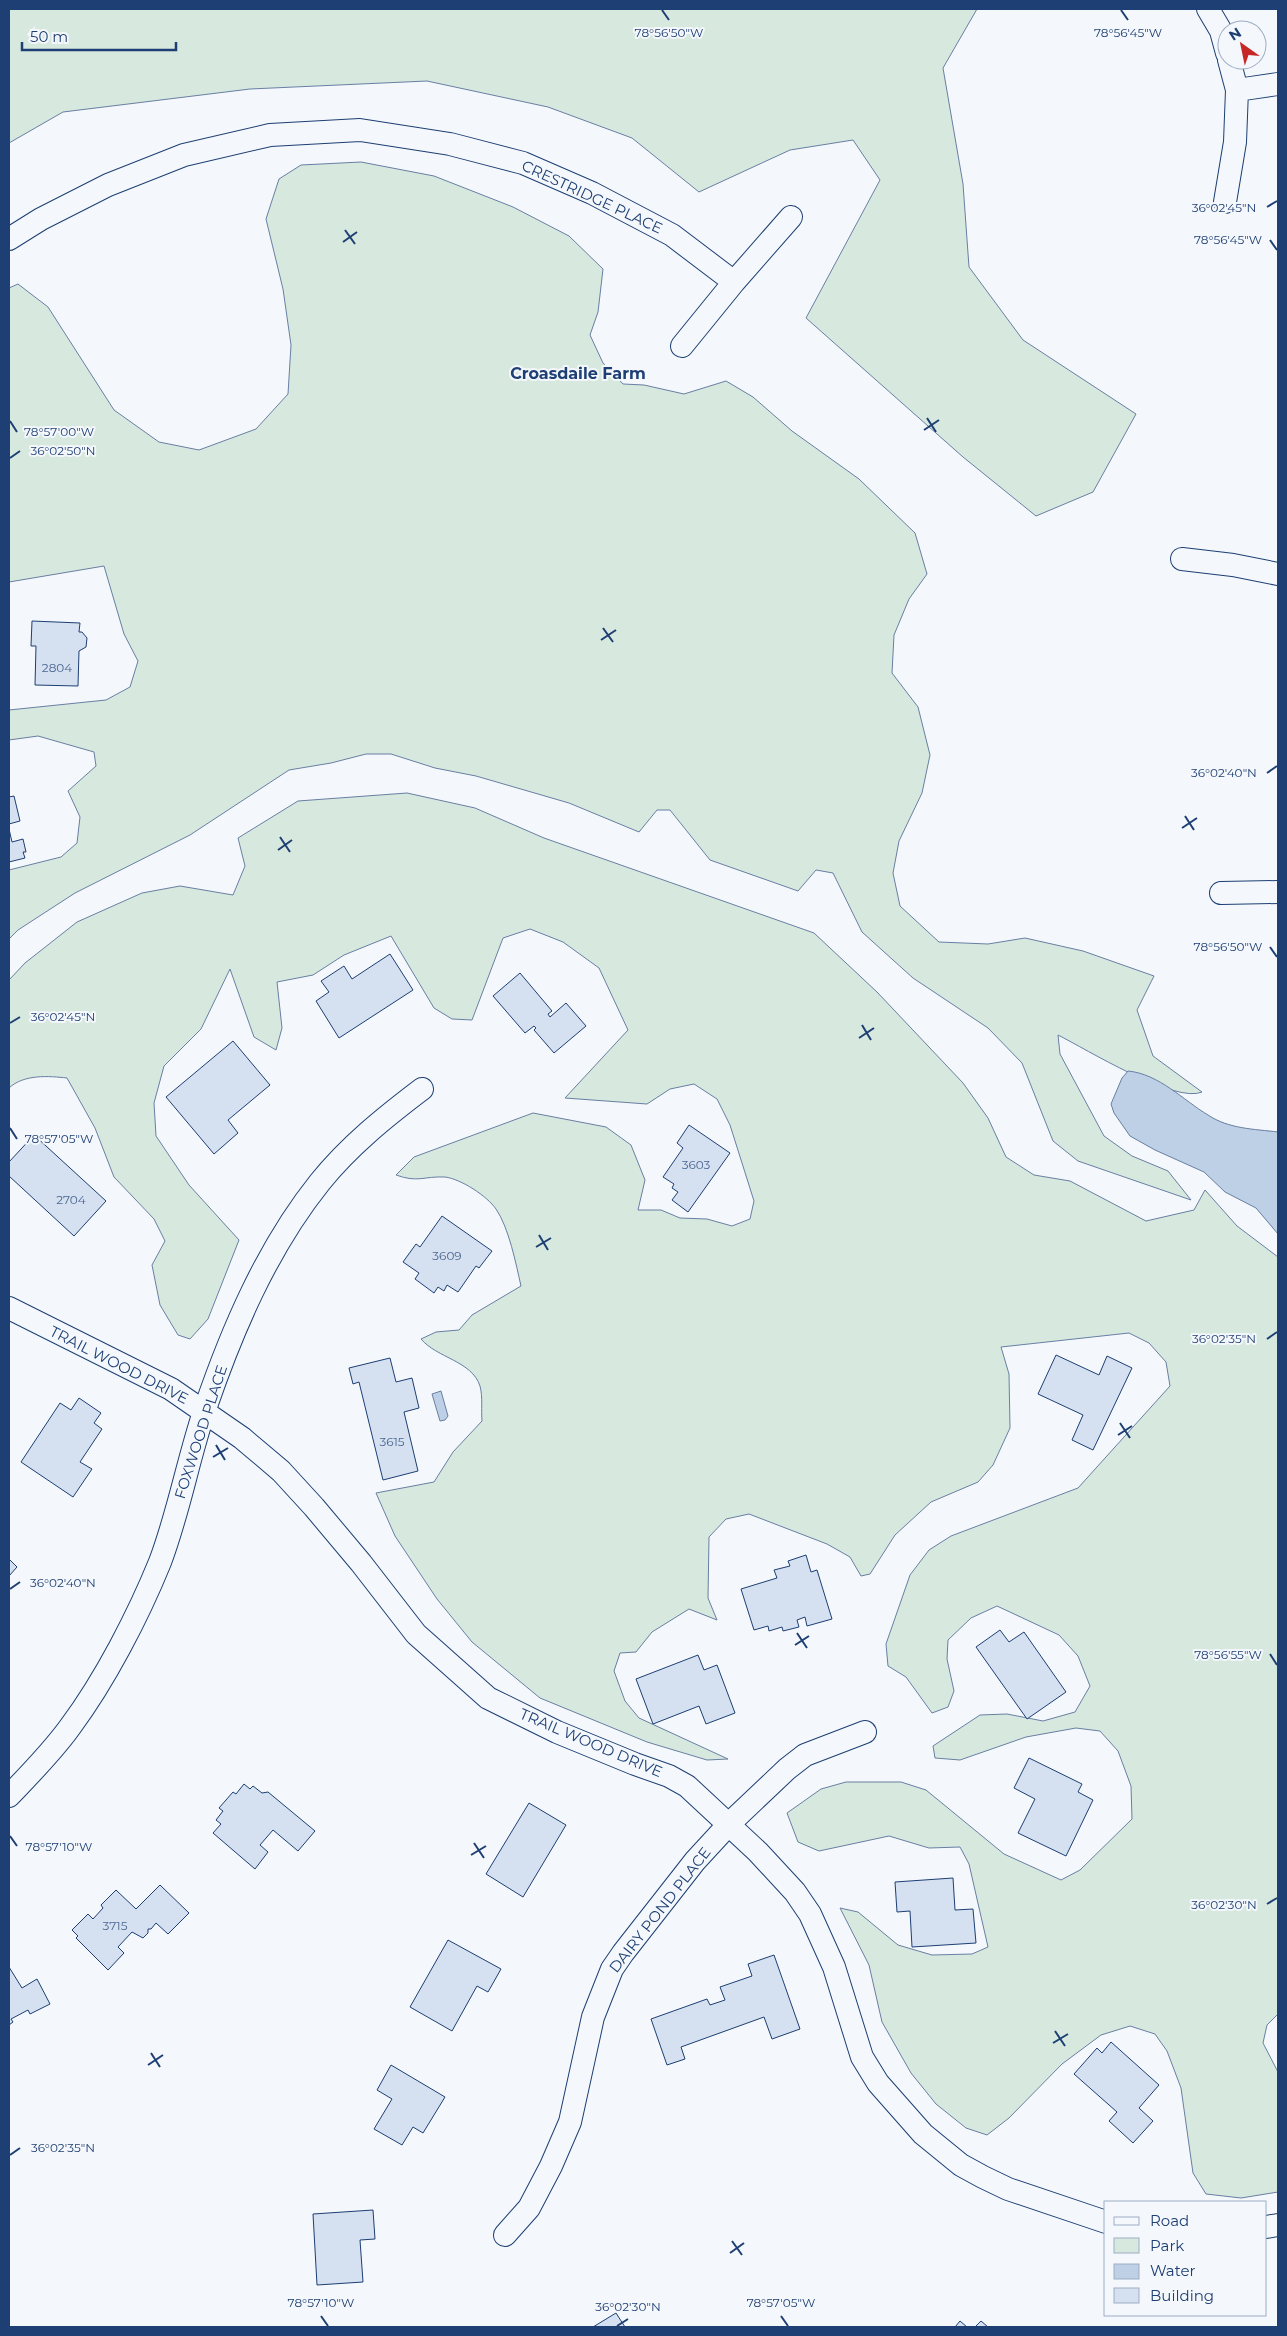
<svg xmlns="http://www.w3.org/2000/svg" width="1287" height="2336" font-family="Montserrat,sans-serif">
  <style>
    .green { fill: #d7e8df; stroke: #687fa3 }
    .water { fill: #bed0e5; stroke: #687fa3 }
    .building { fill: #d5e0f0; stroke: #1d3f73 }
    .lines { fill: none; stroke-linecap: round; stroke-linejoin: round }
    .minor-casing { stroke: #1d3f73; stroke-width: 24 }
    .minor { stroke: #f4f7fb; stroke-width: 22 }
    .ticks { fill: none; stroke: #1d3f73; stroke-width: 2 }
    .labels { text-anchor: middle; stroke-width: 4; stroke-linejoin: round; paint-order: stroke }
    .number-label { font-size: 12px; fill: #4b6792 }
    .street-label { font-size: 15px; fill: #1d3f73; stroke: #f4f7fb }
    .neighbourhood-label { font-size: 16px; font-weight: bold; fill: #1d3f73; stroke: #f4f7fb }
    .ticks-label { font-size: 12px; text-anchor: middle; fill: #1d3f73; stroke: #f4f7fb; stroke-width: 4; stroke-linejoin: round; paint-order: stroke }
  </style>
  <rect width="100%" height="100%" fill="#f4f7fb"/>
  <path class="green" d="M 9,9 L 977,9 L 943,68 L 963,184 L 969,267 L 1023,340 L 1136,414 L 1093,492 L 1036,516 L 963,457 L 806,318 L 880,180 L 853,140 L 790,150 L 699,192 L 632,138 L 548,107 L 427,81 L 250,89 L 63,112 L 9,143 Z
    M 361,162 L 434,176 L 513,207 L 569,236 L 603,269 L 598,312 L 590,335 L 603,363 L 623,384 L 644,385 L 684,394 L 726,381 L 753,397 L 792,431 L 859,479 L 915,533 L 927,574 L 909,599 L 894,635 L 892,673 L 918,707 L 930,755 L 922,793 L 899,841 L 893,873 L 900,906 L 939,942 L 988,944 L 1025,938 L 1083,951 L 1154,976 L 1137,1010 L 1153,1056 L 1202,1092 C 1175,1104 1086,1049 1058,1035 L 1060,1054 L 1104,1136 L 1132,1156 L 1168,1171 L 1191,1200 L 1078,1161 L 1053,1141 L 1022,1063 L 988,1028 L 913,978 L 862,932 L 833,873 L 816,870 L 798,891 L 710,860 L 670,810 L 657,810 L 639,832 L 569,803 L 476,776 L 435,768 L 391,754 L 366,754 L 331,763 L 289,770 L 190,835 L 75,893 L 18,930 L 9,939 L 9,870 L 61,857 L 77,843 L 80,817 L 68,791 L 96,766 L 94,752 L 38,736 L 9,740 L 9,710 L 106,700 L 130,687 L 138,661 L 124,634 L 104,566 L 9,582 L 9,288 L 18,284 L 48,307 L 114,410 L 159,442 L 199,450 L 256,429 L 288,394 L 291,345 L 283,289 L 266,219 L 279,179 L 301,165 Z
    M 407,793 L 475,808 L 544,838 L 814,933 L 877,992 L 963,1083 L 988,1118 L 1006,1157 L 1034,1175 L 1070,1181 L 1146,1221 L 1194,1210 L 1205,1190 L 1237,1226 L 1278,1257 L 1278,2014 L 1267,2025 L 1263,2043 L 1278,2072 L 1278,2192 L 1241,2198 L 1206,2194 L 1193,2173 L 1181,2088 L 1167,2051 L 1155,2034 L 1130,2026 L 1101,2035 L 1062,2064 L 1009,2118 L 987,2135 L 966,2128 L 936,2104 L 911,2073 L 882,2022 L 869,1965 L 840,1908 L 858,1912 L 898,1945 L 932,1955 L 972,1954 L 988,1947 L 969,1864 L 960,1847 L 929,1848 L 889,1836 L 819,1851 L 798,1842 L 787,1813 L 821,1789 L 846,1782 L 901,1782 L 926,1790 L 1004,1854 L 1061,1880 L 1080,1870 L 1132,1819 L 1131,1786 L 1118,1751 L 1100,1731 L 1076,1728 L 1026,1737 L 960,1760 L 935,1758 L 933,1746 L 980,1715 L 1007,1714 L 1043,1721 L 1075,1712 L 1090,1686 L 1078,1656 L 1059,1635 L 997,1606 L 971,1618 L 948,1640 L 947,1659 L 954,1691 L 948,1707 L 932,1713 L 906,1677 L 888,1666 L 886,1644 L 910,1575 L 929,1550 L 951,1536 L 1078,1488 L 1170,1386 L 1166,1362 L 1149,1343 L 1129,1333 L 1001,1347 L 1009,1374 L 1010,1428 L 993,1465 L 978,1482 L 931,1502 L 895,1535 L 870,1574 L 861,1576 L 850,1557 L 827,1544 L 749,1514 L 726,1519 L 709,1537 L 708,1598 L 717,1620 L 689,1609 L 652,1632 L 636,1652 L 620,1653 L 614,1671 L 625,1701 L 639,1718 L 728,1759 L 707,1760 L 647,1742 L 540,1698 L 472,1642 L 437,1599 L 395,1536 L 376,1493 L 434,1482 L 453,1452 L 482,1421 C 481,1411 483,1397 480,1386 C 472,1361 437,1358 421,1339 L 436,1332 L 459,1330 L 472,1315 L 521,1286 C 516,1264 509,1228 496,1209 C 487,1196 461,1179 445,1177 C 424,1176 418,1183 396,1175 L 414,1157 L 533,1113 L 606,1127 L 631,1145 L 645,1180 L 638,1210 L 661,1210 L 680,1218 L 707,1219 L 732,1226 L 750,1219 L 754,1201 L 730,1125 L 717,1099 L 694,1084 L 670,1089 L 647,1104 L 565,1098 L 628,1030 L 599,968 L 563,942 L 530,929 L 503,938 L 472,1020 L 452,1019 L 434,1008 L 391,936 L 344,955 L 313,975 L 277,982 L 282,1028 L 276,1050 L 254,1037 L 230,969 L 201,1029 L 164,1066 L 154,1103 L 156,1136 L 189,1185 L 239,1240 L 208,1319 L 190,1339 L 178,1335 L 160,1305 L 152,1265 L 165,1241 L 154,1219 L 114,1177 L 95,1128 L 67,1078 C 49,1076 24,1074 9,1088 L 9,980 L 25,963 L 77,922 L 142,893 L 180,886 L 233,895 L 245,866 L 238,838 L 298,801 Z"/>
  <path class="water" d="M 1128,1071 C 1159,1074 1183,1100 1208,1115 C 1229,1129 1254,1129 1278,1132 L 1278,1234 L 1256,1208 L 1225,1192 L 1204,1172 L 1155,1150 L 1130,1136 L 1114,1113 L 1111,1104 L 1122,1078 Z
    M 441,1391 L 448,1416 L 445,1420 L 440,1421 L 432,1394 Z"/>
  <path class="building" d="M 32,621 L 80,623 L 79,632 L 82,632 L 87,638 L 86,647 L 79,651 L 78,686 L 35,685 L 36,646 L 31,646 Z
    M 14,796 L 20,821 L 9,824 L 9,797 Z
    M 9,829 L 12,842 L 23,839 L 26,852 L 23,852 L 25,858 L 9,862 Z
    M 390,954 L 413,990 L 339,1038 L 316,1001 L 329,992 L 321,981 L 344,966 L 352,979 Z
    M 520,973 L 552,1011 L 548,1014 L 550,1017 L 566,1003 L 586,1026 L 554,1053 L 534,1030 L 536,1028 L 534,1026 L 525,1033 L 493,996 Z
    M 233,1041 L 270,1085 L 228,1120 L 238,1133 L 214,1154 L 166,1097 Z
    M 689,1125 L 730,1153 L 688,1212 L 672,1200 L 678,1192 L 672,1188 L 674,1184 L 663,1177 L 683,1148 L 677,1143 Z
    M 34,1135 L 106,1201 L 74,1236 L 9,1176 L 9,1162 Z
    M 442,1216 L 492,1251 L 479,1268 L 476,1266 L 458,1292 L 447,1285 L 444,1291 L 438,1287 L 434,1293 L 415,1279 L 419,1273 L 403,1262 L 416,1244 L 420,1247 Z
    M 1056,1355 L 1099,1375 L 1107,1356 L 1132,1368 L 1093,1450 L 1072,1440 L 1083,1415 L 1038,1394 Z
    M 390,1358 L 396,1382 L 412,1378 L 419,1408 L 404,1412 L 418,1471 L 383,1480 L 359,1382 L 353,1384 L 349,1368 Z
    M 79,1398 L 101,1413 L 94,1423 L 102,1429 L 80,1462 L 92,1469 L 73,1497 L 21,1462 L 60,1403 L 71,1410 Z
    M 806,1555 L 811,1572 L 817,1570 L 832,1619 L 807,1626 L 805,1617 L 797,1620 L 799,1627 L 783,1631 L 782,1627 L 769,1631 L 768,1626 L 754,1630 L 741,1589 L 777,1578 L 774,1570 L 790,1566 L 788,1561 Z
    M 9,1559 L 17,1567 L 9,1576 Z
    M 1000,1630 L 1009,1642 L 1024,1632 L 1066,1692 L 1027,1719 L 976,1647 Z
    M 698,1655 L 704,1670 L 717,1665 L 735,1713 L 706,1724 L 699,1706 L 653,1724 L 636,1679 Z
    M 1029,1758 L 1082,1784 L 1078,1792 L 1093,1800 L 1066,1856 L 1018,1833 L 1035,1799 L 1014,1788 Z
    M 244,1784 L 250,1789 L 253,1786 L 262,1793 L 268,1792 L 315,1831 L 298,1851 L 273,1830 L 260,1845 L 268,1852 L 255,1869 L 213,1833 L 221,1824 L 216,1820 L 223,1811 L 219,1808 L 233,1792 L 236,1794 Z
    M 529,1803 L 566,1825 L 523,1897 L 486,1874 Z
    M 953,1878 L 955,1910 L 973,1909 L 976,1943 L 912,1947 L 910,1911 L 897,1912 L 895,1882 Z
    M 160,1885 L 189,1913 L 168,1934 L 156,1923 L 151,1929 L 148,1929 L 148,1933 L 143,1938 L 132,1932 L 118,1947 L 124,1953 L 108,1970 L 76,1938 L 78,1936 L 72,1930 L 88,1914 L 93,1919 L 103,1908 L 101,1905 L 116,1890 L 136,1909 Z
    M 448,1940 L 501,1969 L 488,1992 L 477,1986 L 452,2031 L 410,2007 Z
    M 774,1955 L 800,2029 L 772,2039 L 764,2017 L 681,2047 L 685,2059 L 667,2065 L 651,2019 L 707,1999 L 710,2005 L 725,2000 L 720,1987 L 752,1976 L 748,1964 Z
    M 9,1967 L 22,1988 L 37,1979 L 50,2004 L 30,2014 L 28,2010 L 11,2019 L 13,2022 L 9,2025 Z
    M 1111,2042 L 1159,2085 L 1139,2108 L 1153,2121 L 1133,2143 L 1109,2121 L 1117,2112 L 1074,2074 L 1097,2048 L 1102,2053 Z
    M 391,2065 L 445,2097 L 423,2133 L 413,2127 L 402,2145 L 374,2129 L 392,2099 L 377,2090 Z
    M 373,2210 L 375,2239 L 360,2240 L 363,2282 L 317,2285 L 313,2214 Z
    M 616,2313 L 625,2327 L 593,2327 Z
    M 960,2321 L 967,2327 L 955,2327 Z
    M 981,2321 L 988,2327 L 975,2327 Z"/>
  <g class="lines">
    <defs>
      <path id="minor" d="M 1208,9 L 1221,31 L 1227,53
        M 1237,90 L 1278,84
        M 1225,202 L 1235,142 L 1237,90 L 1229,60
        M 9,239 L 41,219 L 108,185 L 184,155 L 270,135 L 360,130 L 450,144 L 523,163 L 592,193 L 672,235 L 734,282
        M 682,346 L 734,282 L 791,217
        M 1182,559 L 1233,565 L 1278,574
        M 1221,893 L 1278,892
        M 9,1308 L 171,1389 L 242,1438 L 281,1471 L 314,1507 L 361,1563 L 416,1634 L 488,1698 L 557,1732 L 635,1764 L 669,1776 L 687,1786 L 758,1852 L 795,1892 L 810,1914 L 834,1967 L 862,2057 L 878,2083 L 923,2134 L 961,2165 L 983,2177 L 1008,2189 L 1106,2222
        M 9,1796 C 30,1774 52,1752 70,1727 C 105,1680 138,1616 160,1562 C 179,1512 188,1459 205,1409 C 232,1330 267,1248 320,1182 C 349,1146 385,1117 422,1089
        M 1266,2227 L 1278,2225
        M 505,2235 L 529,2208 L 551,2166 L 570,2122 L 593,2017 L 612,1969 L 623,1953 L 695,1861 L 730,1823 L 787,1769 L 805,1755 L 865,1732"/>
    </defs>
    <use href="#minor" class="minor-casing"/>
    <use href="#minor" class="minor"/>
  </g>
  <path class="ticks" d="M 662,10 L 669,20M 1121,10 L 1128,20M 1267,207 L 1277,201M 345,230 L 355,244M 1270,240 L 1277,250M 343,242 L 357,232M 927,418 L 936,432M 10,421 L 17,432M 924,430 L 939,420M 10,458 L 20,451M 603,628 L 613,642M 601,640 L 616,630M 1267,773 L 1277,766M 1185,816 L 1194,830M 1182,828 L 1197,818M 280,837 L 290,852M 278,850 L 292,840M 1270,947 L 1277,957M 10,1023 L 20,1017M 862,1025 L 871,1040M 859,1038 L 874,1028M 10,1128 L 17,1139M 539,1235 L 548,1250M 536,1247 L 551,1238M 1267,1339 L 1277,1332M 1120,1423 L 1130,1438M 1118,1435 L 1132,1426M 216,1445 L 225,1460M 213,1457 L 228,1448M 10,1589 L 20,1582M 797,1633 L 807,1648M 795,1645 L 809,1636M 1270,1654 L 1277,1665M 10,1836 L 17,1846M 474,1843 L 484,1858M 471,1855 L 486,1846M 1267,1904 L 1277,1898M 1055,2031 L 1065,2046M 1053,2043 L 1068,2034M 151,2053 L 160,2067M 148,2065 L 163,2055M 10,2155 L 20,2148M 732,2241 L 742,2255M 730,2253 L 744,2243M 321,2316 L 328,2326M 781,2316 L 788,2326M 617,2326 L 628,2319"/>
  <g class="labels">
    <g class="number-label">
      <text x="57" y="672">2804</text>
      <text x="696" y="1169">3603</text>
      <text x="71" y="1204">2704</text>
      <text x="447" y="1260">3609</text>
      <text x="392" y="1446">3615</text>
      <text x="115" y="1930">3715</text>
    </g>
    <g class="street-label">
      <text transform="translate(592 197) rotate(25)" y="5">CRESTRIDGE PLACE</text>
      <text transform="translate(119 1365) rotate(27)" y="5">TRAIL WOOD DRIVE</text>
      <text transform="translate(201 1432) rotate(-72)" y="5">FOXWOOD PLACE</text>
      <text transform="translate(591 1743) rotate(23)" y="5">TRAIL WOOD DRIVE</text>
      <text transform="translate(660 1910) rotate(-52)" y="5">DAIRY POND PLACE</text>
    </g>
    <g class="neighbourhood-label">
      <text x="578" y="379">Croasdaile Farm</text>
    </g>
  </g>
  <g class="ticks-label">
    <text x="669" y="37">78°56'50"W</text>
    <text x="1128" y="37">78°56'45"W</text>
    <text x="1224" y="212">36°02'45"N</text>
    <text x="1228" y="244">78°56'45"W</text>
    <text x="59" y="436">78°57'00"W</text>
    <text x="63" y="455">36°02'50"N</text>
    <text x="1224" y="777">36°02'40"N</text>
    <text x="1228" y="951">78°56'50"W</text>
    <text x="63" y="1021">36°02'45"N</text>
    <text x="59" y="1143">78°57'05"W</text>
    <text x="1224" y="1343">36°02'35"N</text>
    <text x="63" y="1587">36°02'40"N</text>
    <text x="1228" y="1659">78°56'55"W</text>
    <text x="59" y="1851">78°57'10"W</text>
    <text x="1224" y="1909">36°02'30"N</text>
    <text x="63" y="2152">36°02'35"N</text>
    <text x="321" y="2307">78°57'10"W</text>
    <text x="781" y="2307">78°57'05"W</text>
    <text x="628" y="2311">36°02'30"N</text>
  </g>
  <rect width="1287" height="2336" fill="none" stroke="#1d3f73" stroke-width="20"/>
  <rect x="1104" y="2201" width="162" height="115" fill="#f4f7fb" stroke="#9eadc5"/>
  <rect x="1114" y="2217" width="25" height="8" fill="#f4f7fb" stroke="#9eadc5"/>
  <text x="1150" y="2226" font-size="15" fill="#1d3f73">Road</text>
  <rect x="1114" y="2238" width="25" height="15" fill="#d7e8df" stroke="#9eadc5"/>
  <text x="1150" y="2251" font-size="15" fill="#1d3f73">Park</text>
  <rect x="1114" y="2264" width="25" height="15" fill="#bed0e5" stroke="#9eadc5"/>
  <text x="1150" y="2276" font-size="15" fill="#1d3f73">Water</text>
  <rect x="1114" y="2288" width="25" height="15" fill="#d5e0f0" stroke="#9eadc5"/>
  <text x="1150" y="2301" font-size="15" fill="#1d3f73">Building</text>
  <g transform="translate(1242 45) rotate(327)"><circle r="24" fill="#f4f7fb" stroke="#9eadc5"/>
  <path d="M0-4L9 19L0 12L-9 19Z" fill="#c62828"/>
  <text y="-8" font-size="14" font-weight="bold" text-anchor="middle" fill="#1d3f73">N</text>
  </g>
  <path d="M22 42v8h154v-8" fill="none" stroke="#1d3f73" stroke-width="2.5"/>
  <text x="30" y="42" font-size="15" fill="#1d3f73" stroke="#f4f7fb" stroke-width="4" paint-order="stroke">50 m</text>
</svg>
